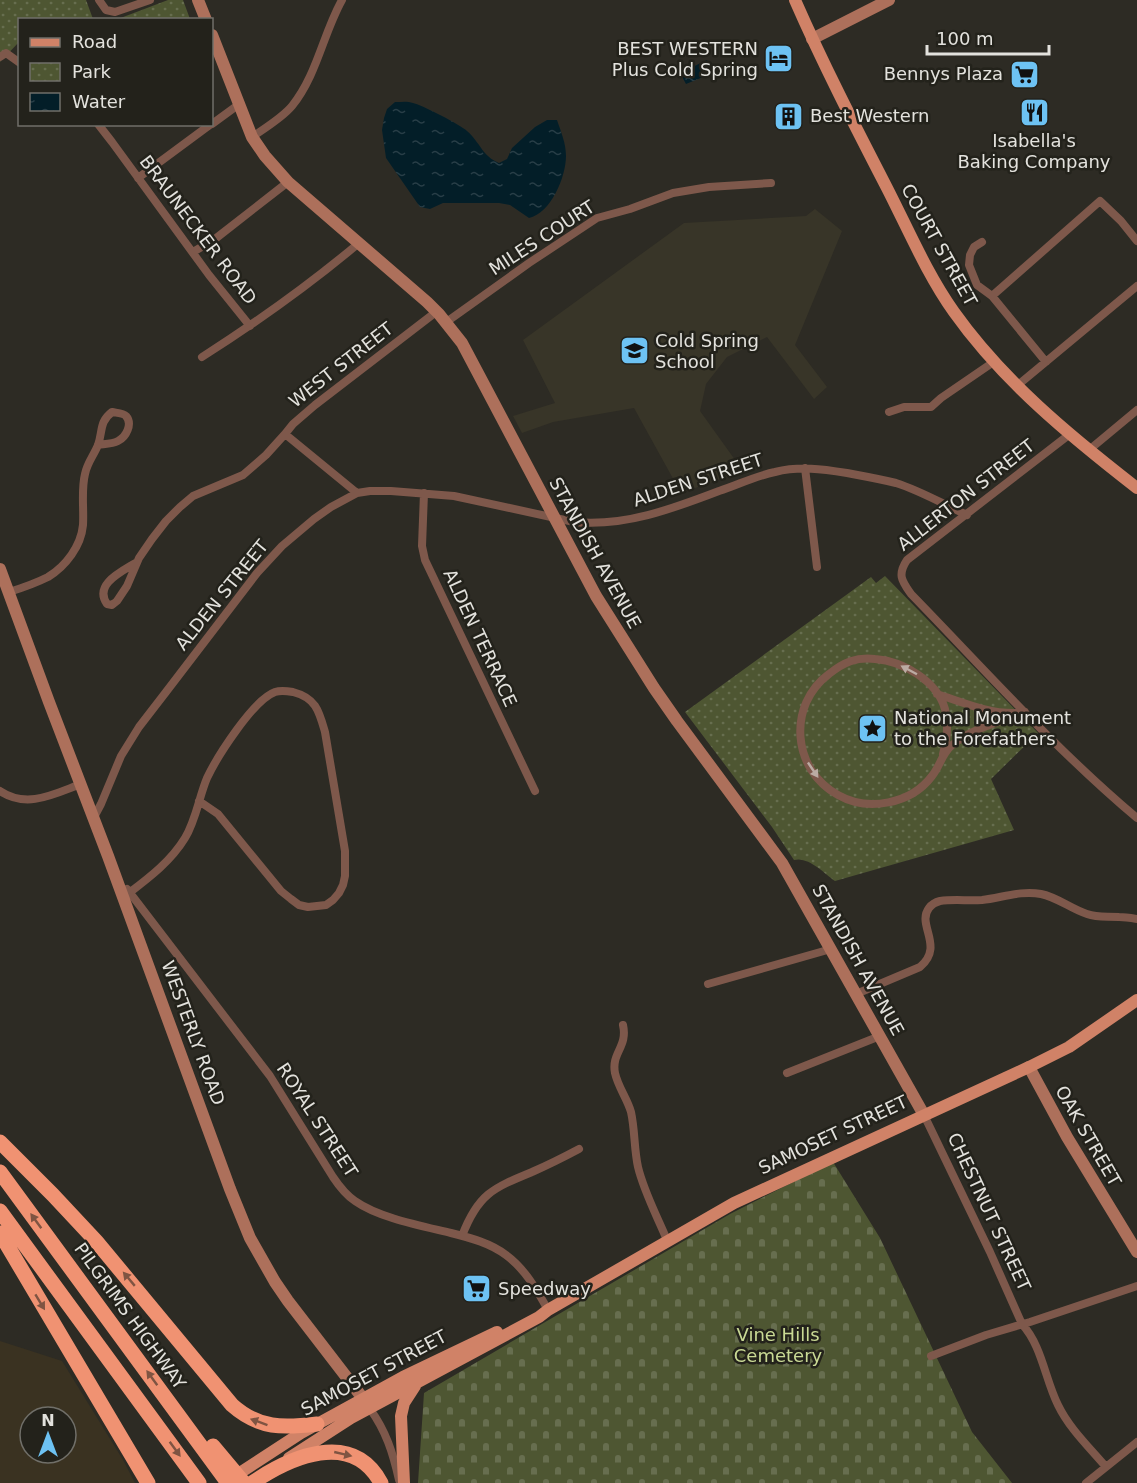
<svg xmlns="http://www.w3.org/2000/svg" width="1137" height="1483" font-family="'DejaVu Sans',sans-serif">
  <style>
    .commercial { fill: #3a3221; fill-rule: evenodd }
    .built { fill: #383528 }
    .cemetery { fill: url(#cemetery-stones) }
    .park { fill: url(#park-dots) }
    .water { fill: url(#water-ripples) }
    .lines { fill: none; stroke-linecap: round; stroke-linejoin: round }
    .street { stroke: #7e584b; stroke-width: 8 }
    .secondary { stroke: #ad705b; stroke-width: 12 }
    .primary { stroke: #d08267; stroke-width: 12 }
    .highway { stroke: #f09272; stroke-width: 15 }
    .oneway { fill: #bbaba3 }
    .oneway2 { fill: #7f5442 }
    .labels { text-anchor: middle; stroke-width: 5; stroke-linejoin: round; paint-order: stroke }
    .poi-label { font-size: 18px; fill: #e3e2dd; stroke: #23221b; text-anchor: start }
    .street-label { font-size: 18px; fill: #e3e2dd; stroke: #23221b }
    .park-label { font-size: 18px; fill: #c9d994; stroke: #23221b }
  </style>
  <defs>
    <pattern id="cemetery-stones" width="16" height="16" patternUnits="userSpaceOnUse" patternTransform="scale(1.5)"><rect width="16" height="16" fill="#4e5632"/><path d="M2 7V4a2 2 0 0 1 4 0v3zM10 15v-3a2 2 0 0 1 4 0v3z" fill="#676e4f"/></pattern>
    <pattern id="park-dots" width="8" height="8" patternUnits="userSpaceOnUse" patternTransform="scale(1.5)"><rect width="8" height="8" fill="#4e5632"/><path d="M2 2h.1M6 6h.1" fill="none" stroke="#676e4f" stroke-width="1.8" stroke-linecap="round"/></pattern>
    <pattern id="water-ripples" width="26" height="14" patternUnits="userSpaceOnUse" patternTransform="scale(1.5)"><rect width="26" height="14" fill="#031e28"/><path d="M2 4q2-2 4 0t4 0M15 11q2-2 4 0t4 0" fill="none" stroke="#283e47"/></pattern>
  </defs>
  <rect width="100%" height="100%" fill="#2d2b24"/>
  <path class="commercial" d="M 0,1341 L 62,1361 L 123,1460 L 135,1483 L 0,1483 ZM 30,1417 L 66,1417 L 66,1453 L 30,1453 Z"/>
  <path class="built" d="M 815,209 L 842,231 L 795,345 L 827,387 L 814,399 L 767,337 L 727,357 L 706,384 L 700,411 L 743,471 L 681,493 L 634,408 L 553,422 L 522,433 L 513,416 L 555,403 L 523,340 L 684,223 L 806,216 Z"/>
  <path class="cemetery" d="M 833,1162 L 880,1238 L 972,1432 L 1012,1483 L 418,1483 L 424,1393 L 730,1214 Z"/>
  <path class="park" d="M 0,0 L 86,0 L 93,19 L 20,20 L 19,42 L 0,62 Z
    M 168,0 L 183,0 L 190,19 L 118,19 Z
    M 885,576 L 1038,733 L 991,779 L 1014,830 L 835,881 C 824,873 808,856 794,860 L 772,827 L 685,712 L 871,577 L 876,583 Z"/>
  <path class="water" d="M 707,60 L 713,73 L 686,84 L 680,73 Z
    M 395,102 C 401,102 408,101 413,103 C 420,104 463,126 467,131 C 480,142 482,156 499,163 L 507,159 L 512,148 L 535,127 L 547,120 L 557,120 C 561,132 566,143 566,156 C 566,177 551,213 529,218 L 510,205 L 499,203 L 443,203 L 430,209 L 420,207 L 386,158 L 382,130 L 384,118 L 387,109 Z"/>
  <g class="lines">
    <path class="street" d="M 99,0 L 106,10 L 115,12 L 150,0
      M 0,57 L 6,53 L 20,63
      M 98,124 L 112,142 L 209,275 L 250,326
      M 212,124 L 238,105
      M 252,137 C 265,128 282,118 292,106 C 317,75 323,34 342,0
      M 138,178 L 211,124
      M 982,242 L 974,247 L 970,255 L 969,265 L 977,285 L 992,296 L 1046,362
      M 193,252 L 215,239 L 288,182
      M 992,296 L 1100,201 L 1121,221 L 1137,241
      M 445,323 L 529,263 L 597,218 L 630,209 L 673,193 L 709,187 L 771,183
      M 202,357 C 257,322 309,285 359,243
      M 1018,385 L 1137,286
      M 889,412 L 904,407 L 931,407 L 941,398 L 995,361
      M 1070,434 L 907,560 C 897,575 902,581 911,594 C 985,670 1056,750 1137,818
      M 1089,450 L 1137,410
      M 805,468 L 817,567
      M 357,493 L 285,434 L 293,424 L 315,405 L 436,312
      M 424,493 L 422,546 L 425,560 L 535,791
      M 137,562 C 123,571 93,584 107,604 L 112,605 L 117,601 L 127,586 L 139,558 L 152,539 L 166,521 L 180,507 L 193,496 L 243,475 L 266,455 L 285,434
      M 9,592 C 22,588 36,583 48,577 C 66,566 81,546 83,525 C 84,508 81,490 85,474 C 87,463 94,455 98,445 C 103,431 99,422 112,412 C 117,413 123,413 126,416 C 133,424 126,437 118,441 C 112,444 104,444 98,445
      M 937,694 C 962,702 989,714 1016,713
      M 943,754 C 947,739 949,724 945,709 C 937,681 903,661 875,659 C 856,657 844,662 829,674 C 787,705 792,770 838,795 C 868,812 911,804 932,776 C 940,766 942,754 951,746 C 971,728 1001,722 1025,712
      M 0,791 C 27,809 54,794 81,784
      M 93,819 L 101,804 L 121,756 L 139,727 L 166,692 L 257,573 L 282,546 L 314,519 L 331,507 L 357,493 L 370,491 L 391,491 L 454,496 L 574,522 C 624,527 672,509 719,491 C 738,485 755,476 775,472 C 800,466 822,469 847,473 C 863,476 880,479 896,483 C 921,491 943,504 967,515
      M 127,889 L 270,1076 L 333,1177 C 339,1186 346,1195 355,1201 C 379,1218 422,1226 451,1233 C 471,1238 490,1243 506,1255 C 525,1269 537,1290 548,1310
      M 129,893 C 150,877 171,861 185,838 C 196,820 199,797 207,778 C 217,757 253,700 275,692 C 281,690 287,691 293,692 C 316,698 319,711 325,732 L 345,851 L 345,876 L 343,885 L 339,893 L 333,900 L 326,905 L 308,907 L 299,905 L 291,899 L 281,891 L 218,814 L 199,801
      M 708,984 L 831,949
      M 856,994 L 920,967 C 945,946 916,925 929,908 C 932,904 936,902 940,901 C 954,899 968,901 982,900 C 1001,898 1021,890 1041,894 C 1057,897 1071,909 1087,914 C 1098,918 1107,916 1119,917 C 1125,917 1131,918 1137,919
      M 623,1025 C 628,1047 611,1053 615,1073 C 618,1087 627,1098 631,1112 C 635,1130 634,1149 638,1167 C 644,1192 657,1216 667,1240
      M 787,1073 L 880,1036
      M 924,1115 L 990,1252 L 1022,1324 C 1042,1346 1045,1379 1058,1405 C 1069,1428 1089,1447 1106,1467
      M 462,1236 C 478,1194 493,1188 532,1172 C 548,1165 564,1157 579,1149
      M 931,1356 L 986,1335 L 1030,1322 L 1137,1286
      M 370,1409 C 386,1431 393,1453 399,1480
      M 1086,1483 L 1137,1442"/>
    <path class="secondary" d="M 198,0 L 206,20
      M 212,35 L 252,137 L 265,156 L 288,182 L 427,302 L 439,314 L 462,343 L 596,596 L 654,688 L 677,721 L 782,863 L 924,1115
      M 812,39 L 889,0
      M 0,569 L 49,702 L 108,856 L 230,1189 L 250,1238 L 275,1282 L 288,1301 L 368,1405
      M 1029,1067 L 1067,1137 L 1137,1252"/>
    <path class="primary" d="M 795,0 C 823,64 855,126 887,188 C 908,229 927,274 954,312 C 1003,381 1070,436 1137,488
      M 289,1458 L 351,1418 L 539,1317 L 548,1310 L 734,1203 L 1029,1067 L 1069,1047 L 1137,1000
      M 232,1478 L 301,1433 L 403,1377 L 497,1332
      M 404,1483 L 401,1416 L 404,1403 L 415,1386"/>
    <path class="highway" d="M 0,1142 L 53,1195 L 96,1241 L 232,1405 C 259,1429 283,1428 317,1424
      M 0,1172 L 228,1483
      M 0,1211 L 199,1483
      M 0,1233 L 148,1483
      M 213,1446 L 244,1483
      M 252,1483 C 290,1457 352,1429 381,1483"/>
  </g>
  <defs><path id="oneway-solid" d="M-6-.8H1V-3.2L6.5 0L1 3.2V.8H-6Z" transform="scale(1.5)"/></defs>
  <g class="oneway">
    <use href="#oneway-solid" transform="translate(909 670) rotate(-152)"/>
    <use href="#oneway-solid" transform="translate(813 770) rotate(56)"/>
  </g>
  <g class="oneway2">
    <use href="#oneway-solid" transform="translate(36 1221) rotate(-126)"/>
    <use href="#oneway-solid" transform="translate(129 1279) rotate(-130)"/>
    <use href="#oneway-solid" transform="translate(40 1302) rotate(59)"/>
    <use href="#oneway-solid" transform="translate(152 1378) rotate(-126)"/>
    <use href="#oneway-solid" transform="translate(259 1422) rotate(-160)"/>
    <use href="#oneway-solid" transform="translate(175 1449) rotate(54)"/>
    <use href="#oneway-solid" transform="translate(343 1454) rotate(13)"/>
  </g>
  <defs>
    <symbol id="hotel-square" viewBox="-11 -11 22 22"><rect x="-9" y="-9" width="18" height="18" rx="4" fill="#6dc2f3" stroke="#23221b"/><path d="M-6-4.5h1.5V1H6V5H4.5V3h-9V5H-6ZM-4 0a1.8 1.8 0 1 1 3.6 0ZM.5 0V-2.5h3Q6-2.5 6 0Z" fill="#111"/></symbol>
    <symbol id="supermarket-square" viewBox="-11 -11 22 22"><rect x="-9" y="-9" width="18" height="18" rx="4" fill="#6dc2f3" stroke="#23221b"/><path d="M-6-5.5h2.5l.6 2H6L4.5 2H-2.5L-4.4-4H-6ZM-1.5 3.2a1.3 1.3 0 1 0 .1 0ZM3 3.2a1.3 1.3 0 1 0 .1 0Z" fill="#111"/></symbol>
    <symbol id="restaurant-square" viewBox="-11 -11 22 22"><rect x="-9" y="-9" width="18" height="18" rx="4" fill="#6dc2f3" stroke="#23221b"/><path d="M-5-6h1v4h1v-4h1v4h1v-4h1v5L-1.5 .5V6h-2V.5L-5-1ZM5-6V6H3V1.5H1.5Q1.5-4 5-6Z" fill="#111"/></symbol>
    <symbol id="building-square" viewBox="-11 -11 22 22"><rect x="-9" y="-9" width="18" height="18" rx="4" fill="#6dc2f3" stroke="#23221b"/><path d="M-4-6H4V6H1V3H-1V6H-4ZM-2.5-4.3h1.7v1.8h-1.7ZM.8-4.3h1.7v1.8H.8ZM-2.5-1h1.7V.8h-1.7ZM.8-1h1.7V.8H.8Z" fill="#111"/></symbol>
    <symbol id="school-square" viewBox="-11 -11 22 22"><rect x="-9" y="-9" width="18" height="18" rx="4" fill="#6dc2f3" stroke="#23221b"/><path d="M0-5L7-2L0 1L-7-2ZM-4 1L0 2.5L4 1V4Q0 6-4 4Z" fill="#111"/></symbol>
    <symbol id="sight-square" viewBox="-11 -11 22 22"><rect x="-9" y="-9" width="18" height="18" rx="4" fill="#6dc2f3" stroke="#23221b"/><path d="M0-6L1.8-2.2L6-1.7L2.9 1.2L3.7 5.4L0 3.3L-3.7 5.4L-2.9 1.2L-6-1.7L-1.8-2.2Z" fill="#111"/></symbol>
  </defs>
  <g fill-rule="evenodd">
    <use href="#hotel-square" x="762" y="42" width="33" height="33"/>
    <use href="#supermarket-square" x="1008" y="58" width="33" height="33"/>
    <use href="#restaurant-square" x="1018" y="96" width="33" height="33"/>
    <use href="#building-square" x="772" y="100" width="33" height="33"/>
    <use href="#school-square" x="618" y="334" width="33" height="33"/>
    <use href="#sight-square" x="856" y="712" width="33" height="33"/>
    <use href="#supermarket-square" x="460" y="1272" width="33" height="33"/>
  </g>
  <g class="labels">
    <g class="poi-label">
      <text x="758" y="55" text-anchor="end">BEST WESTERN<tspan x="758" dy="21">Plus Cold Spring</tspan></text>
      <text x="1003" y="80" text-anchor="end">Bennys Plaza</text>
      <text x="810" y="122">Best Western</text>
      <text x="1034" y="147" text-anchor="middle">Isabella's<tspan x="1034" dy="21">Baking Company</tspan></text>
      <text x="655" y="347">Cold Spring<tspan x="655" dy="21">School</tspan></text>
      <text x="894" y="724">National Monument<tspan x="894" dy="21">to the Forefathers</tspan></text>
      <text x="498" y="1295">Speedway</text>
    </g>
    <g class="street-label">
      <text transform="translate(198 230) rotate(53)" y="6">BRAUNECKER ROAD</text>
      <text transform="translate(542 238) rotate(-33)" y="6">MILES COURT</text>
      <text transform="translate(939 245) rotate(61)" y="6">COURT STREET</text>
      <text transform="translate(341 365) rotate(-38)" y="6">WEST STREET</text>
      <text transform="translate(698 480) rotate(-18)" y="6">ALDEN STREET</text>
      <text transform="translate(966 495) rotate(-38)" y="6">ALLERTON STREET</text>
      <text transform="translate(595 553) rotate(61)" y="6">STANDISH AVENUE</text>
      <text transform="translate(222 595) rotate(-51)" y="6">ALDEN STREET</text>
      <text transform="translate(480 638) rotate(65)" y="6">ALDEN TERRACE</text>
      <text transform="translate(858 960) rotate(61)" y="6">STANDISH AVENUE</text>
      <text transform="translate(193 1033) rotate(70)" y="6">WESTERLY ROAD</text>
      <text transform="translate(317 1120) rotate(57)" y="6">ROYAL STREET</text>
      <text transform="translate(833 1135) rotate(-25)" y="6">SAMOSET STREET</text>
      <text transform="translate(1088 1136) rotate(60)" y="6">OAK STREET</text>
      <text transform="translate(989 1212) rotate(65)" y="6">CHESTNUT STREET</text>
      <text transform="translate(130 1316) rotate(54)" y="6">PILGRIMS HIGHWAY</text>
      <text transform="translate(374 1373) rotate(-28)" y="6">SAMOSET STREET</text>
    </g>
    <g class="park-label">
      <text x="778" y="1341">Vine Hills<tspan x="778" dy="21">Cemetery</tspan></text>
    </g>
  </g>
  <rect x="18" y="18" width="195" height="108" fill="#23221b" stroke="#706f69" stroke-width="1.5"/>
  <rect x="30" y="38" width="30" height="9" fill="#d08267" stroke="#706f69" stroke-width="1.5"/>
  <text x="72" y="48" font-size="18" fill="#e3e2dd">Road</text>
  <rect x="30" y="63" width="30" height="18" fill="url(#park-dots)" stroke="#706f69" stroke-width="1.5"/>
  <text x="72" y="78" font-size="18" fill="#e3e2dd">Park</text>
  <rect x="30" y="93" width="30" height="18" fill="url(#water-ripples)" stroke="#706f69" stroke-width="1.5"/>
  <text x="72" y="108" font-size="18" fill="#e3e2dd">Water</text>
  <g transform="translate(48 1435)"><circle r="28" fill="#23221b" stroke="#706f69" stroke-width="1.5"/>
  <path d="M0-4.5L10 22L0 15L-10 22Z" fill="#6dc2f3"/>
  <text y="-9" font-size="16" font-weight="bold" text-anchor="middle" fill="#e3e2dd">N</text>
  </g>
  <path d="M927 45v9h122v-9" fill="none" stroke="#e3e2dd" stroke-width="3"/>
  <text x="936" y="45" font-size="18" fill="#e3e2dd" stroke="#23221b" stroke-width="4.5" paint-order="stroke">100 m</text>
</svg>
